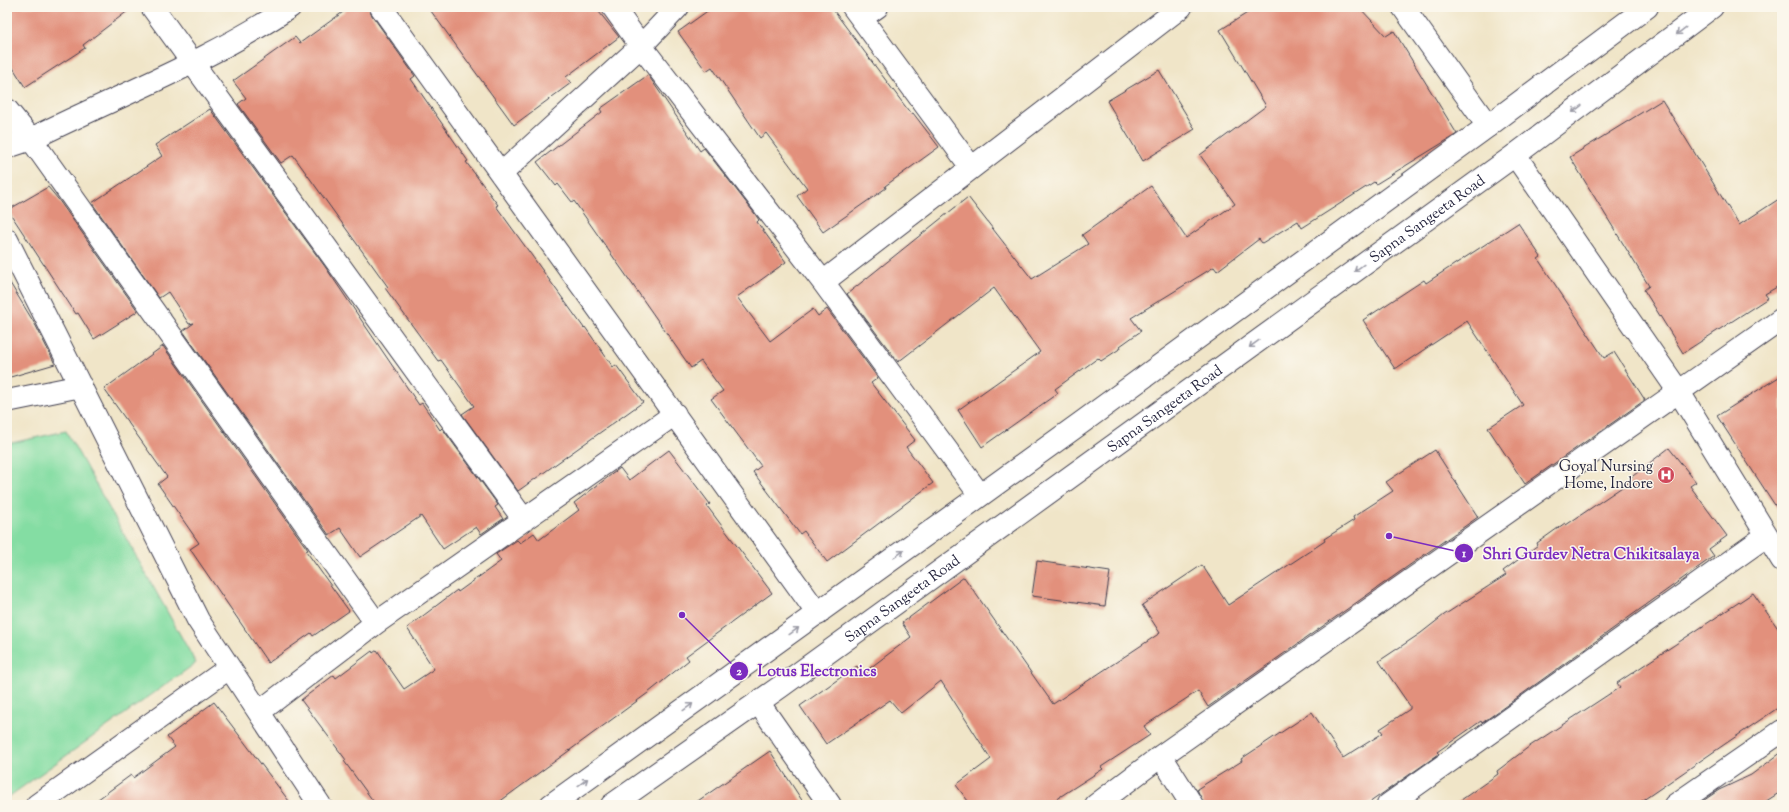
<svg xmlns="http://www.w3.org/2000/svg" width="1789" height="812" font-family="'Sorts Mill Goudy',serif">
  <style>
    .green { fill: #84dda3; stroke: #53806f }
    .building { fill: #e2907b }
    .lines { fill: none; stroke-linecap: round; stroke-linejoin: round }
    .street-casing { stroke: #413f50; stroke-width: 24 }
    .secondary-casing { stroke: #413f50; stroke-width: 24 }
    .street { stroke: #fff; stroke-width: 22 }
    .secondary { stroke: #fff; stroke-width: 22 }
    .oneway { stroke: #9c9ca7 }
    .labels { text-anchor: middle; stroke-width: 3; stroke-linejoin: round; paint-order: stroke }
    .street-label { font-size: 15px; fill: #22223b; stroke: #fbf7ec }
    .poi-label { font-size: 15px; fill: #22223b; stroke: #fbf7ec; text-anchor: end }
    .leader { fill: none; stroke: #7b2cbf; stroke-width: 1.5 }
    .callout-dot { fill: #7b2cbf; stroke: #fbf7ec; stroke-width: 1.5 }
    .mark-label { font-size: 12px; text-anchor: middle; font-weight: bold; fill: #fff }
    .callout-label { font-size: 16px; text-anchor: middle; font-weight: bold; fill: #7b2cbf; stroke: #fbf7ec; stroke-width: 3; stroke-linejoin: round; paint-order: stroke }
  </style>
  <rect width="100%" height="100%" fill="#fbf7ec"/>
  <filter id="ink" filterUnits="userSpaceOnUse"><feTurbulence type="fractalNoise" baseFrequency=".025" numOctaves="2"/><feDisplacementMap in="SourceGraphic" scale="8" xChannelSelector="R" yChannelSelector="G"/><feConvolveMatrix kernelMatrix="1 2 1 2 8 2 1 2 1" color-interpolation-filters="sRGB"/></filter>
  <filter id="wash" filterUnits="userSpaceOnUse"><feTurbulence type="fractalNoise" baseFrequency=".012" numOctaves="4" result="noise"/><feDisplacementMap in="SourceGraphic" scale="16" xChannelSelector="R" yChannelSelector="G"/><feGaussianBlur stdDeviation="0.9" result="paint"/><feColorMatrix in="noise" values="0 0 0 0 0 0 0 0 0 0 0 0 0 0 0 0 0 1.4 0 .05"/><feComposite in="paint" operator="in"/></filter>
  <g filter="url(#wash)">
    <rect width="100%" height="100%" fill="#f0e5c8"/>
    <path class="green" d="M 66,431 L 196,663 L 7,798 L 7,444 Z"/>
    <g id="blocks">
      <path class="building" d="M 7,7 L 133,7 L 83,45 L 85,48 L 25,87 L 7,58 Z
        M 350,7 L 369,7 L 371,14 L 415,76 L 411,79 L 468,161 L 466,162 L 498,205 L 496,206 L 584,328 L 585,327 L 613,367 L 616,365 L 643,402 L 518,491 L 462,414 L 474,406 L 441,360 L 438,361 L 385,288 L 388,287 L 293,155 L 281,163 L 238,104 L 246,98 L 233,81 L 295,37 L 300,43 Z
        M 428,7 L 595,7 L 619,37 L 566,77 L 571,83 L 514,125 Z
        M 713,7 L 831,7 L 911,114 L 913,113 L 939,147 L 885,186 L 886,188 L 823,232 L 797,196 L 807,188 L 766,133 L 760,138 L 712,67 L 706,71 L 678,32 Z
        M 1257,7 L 1359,7 L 1386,36 L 1394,31 L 1457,134 L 1376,184 L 1374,182 L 1302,228 L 1298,221 L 1262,243 L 1259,239 L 1217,271 L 1214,267 L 1131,318 L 1141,331 L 1120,346 L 1121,348 L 1101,361 L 1098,358 L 1055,389 L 1058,393 L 982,447 L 958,410 L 1040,352 L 994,288 L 898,362 L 847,294 L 968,197 L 1032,279 L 1088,244 L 1082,235 L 1151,186 L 1186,238 L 1235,204 L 1200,155 L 1266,106 L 1220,30 Z
        M 1159,70 L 1195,129 L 1143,161 L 1107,101 Z
        M 648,75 L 700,151 L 704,148 L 755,214 L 759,220 L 757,222 L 786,262 L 737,297 L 770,341 L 813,309 L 818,316 L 827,309 L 878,378 L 871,383 L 915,440 L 906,447 L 933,483 L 827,562 L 804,531 L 800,534 L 753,472 L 761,466 L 711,399 L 723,391 L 701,361 L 691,368 L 574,201 L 572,202 L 558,184 L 556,186 L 537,162 L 602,112 L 600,109 Z
        M 1662,100 L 1739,225 L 1782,197 L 1782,284 L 1765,294 L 1768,298 L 1683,353 L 1644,290 L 1649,286 L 1570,157 Z
        M 210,109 L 326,268 L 419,405 L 422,403 L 440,430 L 442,428 L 498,505 L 495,507 L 503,519 L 481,534 L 476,527 L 443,549 L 421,516 L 360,557 L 340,528 L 329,535 L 183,331 L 194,323 L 189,324 L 168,292 L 159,298 L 92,203 L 162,156 L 155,145 Z
        M 48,187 L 58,199 L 138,311 L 94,339 L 78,313 L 76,314 L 8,210 Z
        M 1518,223 L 1541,257 L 1538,259 L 1604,358 L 1614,352 L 1645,400 L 1525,484 L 1488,428 L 1523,405 L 1467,321 L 1395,369 L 1363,320 L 1424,280 L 1426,283 Z
        M 7,278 L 36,326 L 55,364 L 7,378 Z
        M 163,346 L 308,550 L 306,551 L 349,611 L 313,636 L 311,633 L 268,663 L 190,549 L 199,543 L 158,484 L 167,477 L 104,389 Z
        M 1782,375 L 1782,516 L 1717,416 Z
        M 1669,448 L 1696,482 L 1690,486 L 1727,536 L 1709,549 L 1714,556 L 1482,723 L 1481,721 L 1437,752 L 1439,754 L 1366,805 L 1204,805 L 1197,789 L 1242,761 L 1241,759 L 1312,712 L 1343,758 L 1383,733 L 1380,729 L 1410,709 L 1410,706 L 1379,661 L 1421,633 L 1444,615 L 1506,575 L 1503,571 L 1538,545 L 1537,543 L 1565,523 L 1566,525 L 1631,481 L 1629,479 Z
        M 669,450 L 710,504 L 707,506 L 772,593 L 686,656 L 689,660 L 648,693 L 495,805 L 376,805 L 344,761 L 346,760 L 301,700 L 334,675 L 336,678 L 372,651 L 373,653 L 377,650 L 404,689 L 434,669 L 407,628 L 457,590 L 458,592 L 501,561 L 496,554 L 517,540 L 520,543 L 534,533 L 539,540 L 579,510 L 574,503 L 620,468 L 629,480 Z
        M 1435,450 L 1478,517 L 1208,707 L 1198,691 L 1144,726 L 1150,735 L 1101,767 L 1103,769 L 1047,805 L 971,805 L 956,785 L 991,759 L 941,681 L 901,713 L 890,700 L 826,744 L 800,706 L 857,666 L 862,674 L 911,637 L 902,623 L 964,577 L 1053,704 L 1160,633 L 1142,605 L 1202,565 L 1228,605 L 1325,541 L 1324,539 L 1354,520 L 1353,517 L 1393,491 L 1386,482 Z
        M 1037,561 L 1110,572 L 1105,606 L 1032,596 Z
        M 1753,593 L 1782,634 L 1782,705 L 1636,805 L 1454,805 L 1498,774 L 1497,771 L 1530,746 L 1620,687 L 1617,683 Z
        M 214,702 L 292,805 L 90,805 L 131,775 L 133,778 L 175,747 L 167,737 Z
        M 770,751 L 805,805 L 692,805 Z
        M 1782,752 L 1782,791 L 1760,805 L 1697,805 L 1719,790 L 1751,775 Z"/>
    </g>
  </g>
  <g filter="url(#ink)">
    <use href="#blocks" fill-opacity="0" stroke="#413f50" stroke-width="1"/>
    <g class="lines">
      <defs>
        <path id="street" d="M 152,7 L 524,520
          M 381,7 L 818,614
          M 613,7 L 641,46 L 823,282 L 980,495
          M 853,7 L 971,167
          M 1403,7 L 1488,126
          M 861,18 L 877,7
          M 7,110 L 31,139 L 376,623
          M 7,147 L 31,139 C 117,96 210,61 290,7
          M 1515,155 L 1679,392 L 1782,560
          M 501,174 L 641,46 L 678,7
          M 7,240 L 198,620 L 320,805
          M 823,282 L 1181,7
          M 7,401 L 81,386
          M 758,702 L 830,805
          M 259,712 L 376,623 L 675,414
          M 1161,756 L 1192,805
          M 37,805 L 229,668
          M 1096,805 L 1161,756 L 1782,319
          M 1388,805 L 1766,536
          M 1675,805 L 1782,731"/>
        <g id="secondary">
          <path d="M 551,805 L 1081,423 L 1488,126 L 1647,7"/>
          <path id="s1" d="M 612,805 L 780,687 L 1515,155 L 1712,7"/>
        </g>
      </defs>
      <use href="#street" class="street-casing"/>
      <use href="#secondary" class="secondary-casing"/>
      <use href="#street" class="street"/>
      <use href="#secondary" class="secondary"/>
    </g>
    <defs><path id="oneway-shaft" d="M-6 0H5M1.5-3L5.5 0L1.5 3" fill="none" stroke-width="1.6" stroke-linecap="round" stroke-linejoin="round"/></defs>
    <g class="oneway">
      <use href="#oneway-shaft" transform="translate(1681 31) rotate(142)"/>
      <use href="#oneway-shaft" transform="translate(1577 109) rotate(143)"/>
      <use href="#oneway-shaft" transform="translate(1359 268) rotate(144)"/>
      <use href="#oneway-shaft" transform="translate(1254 344) rotate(144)"/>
      <use href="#oneway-shaft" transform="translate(899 554) rotate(-36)"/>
      <use href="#oneway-shaft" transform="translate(794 631) rotate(-36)"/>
      <use href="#oneway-shaft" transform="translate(688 707) rotate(-36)"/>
      <use href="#oneway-shaft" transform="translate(583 782) rotate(-36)"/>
    </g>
  </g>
  <defs>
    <symbol id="hospital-disc" viewBox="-11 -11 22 22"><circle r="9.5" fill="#d1495b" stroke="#fbf7ec"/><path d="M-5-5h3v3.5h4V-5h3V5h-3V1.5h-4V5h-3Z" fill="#fff"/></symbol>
  </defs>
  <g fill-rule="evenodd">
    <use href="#hospital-disc" x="1656" y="465" width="20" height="20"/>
  </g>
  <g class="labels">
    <g class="street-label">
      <text dy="5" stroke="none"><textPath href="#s1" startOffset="1004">Sapna Sangeeta Road</textPath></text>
      <text dy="5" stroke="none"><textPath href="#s1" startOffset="680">Sapna Sangeeta Road</textPath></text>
      <text dy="5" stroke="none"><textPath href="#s1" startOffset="356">Sapna Sangeeta Road</textPath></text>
    </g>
    <g class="poi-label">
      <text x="1653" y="471">Goyal Nursing<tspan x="1653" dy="17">Home, Indore</tspan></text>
    </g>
  </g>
  <path class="leader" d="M1389 536L1464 553M682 615L739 671"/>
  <g class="callout-dot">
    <circle cx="1389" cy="536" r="4"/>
    <circle cx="682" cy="615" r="4"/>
    <circle cx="1464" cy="553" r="10"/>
    <circle cx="739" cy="671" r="10"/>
  </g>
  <g class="mark-label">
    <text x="1464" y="557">1</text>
    <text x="739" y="675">2</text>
  </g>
  <g class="callout-label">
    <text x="1591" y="559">Shri Gurdev Netra Chikitsalaya</text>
    <text x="817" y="676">Lotus Electronics</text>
  </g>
  <rect width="1789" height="812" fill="none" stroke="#fbf7ec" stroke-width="24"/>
</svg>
